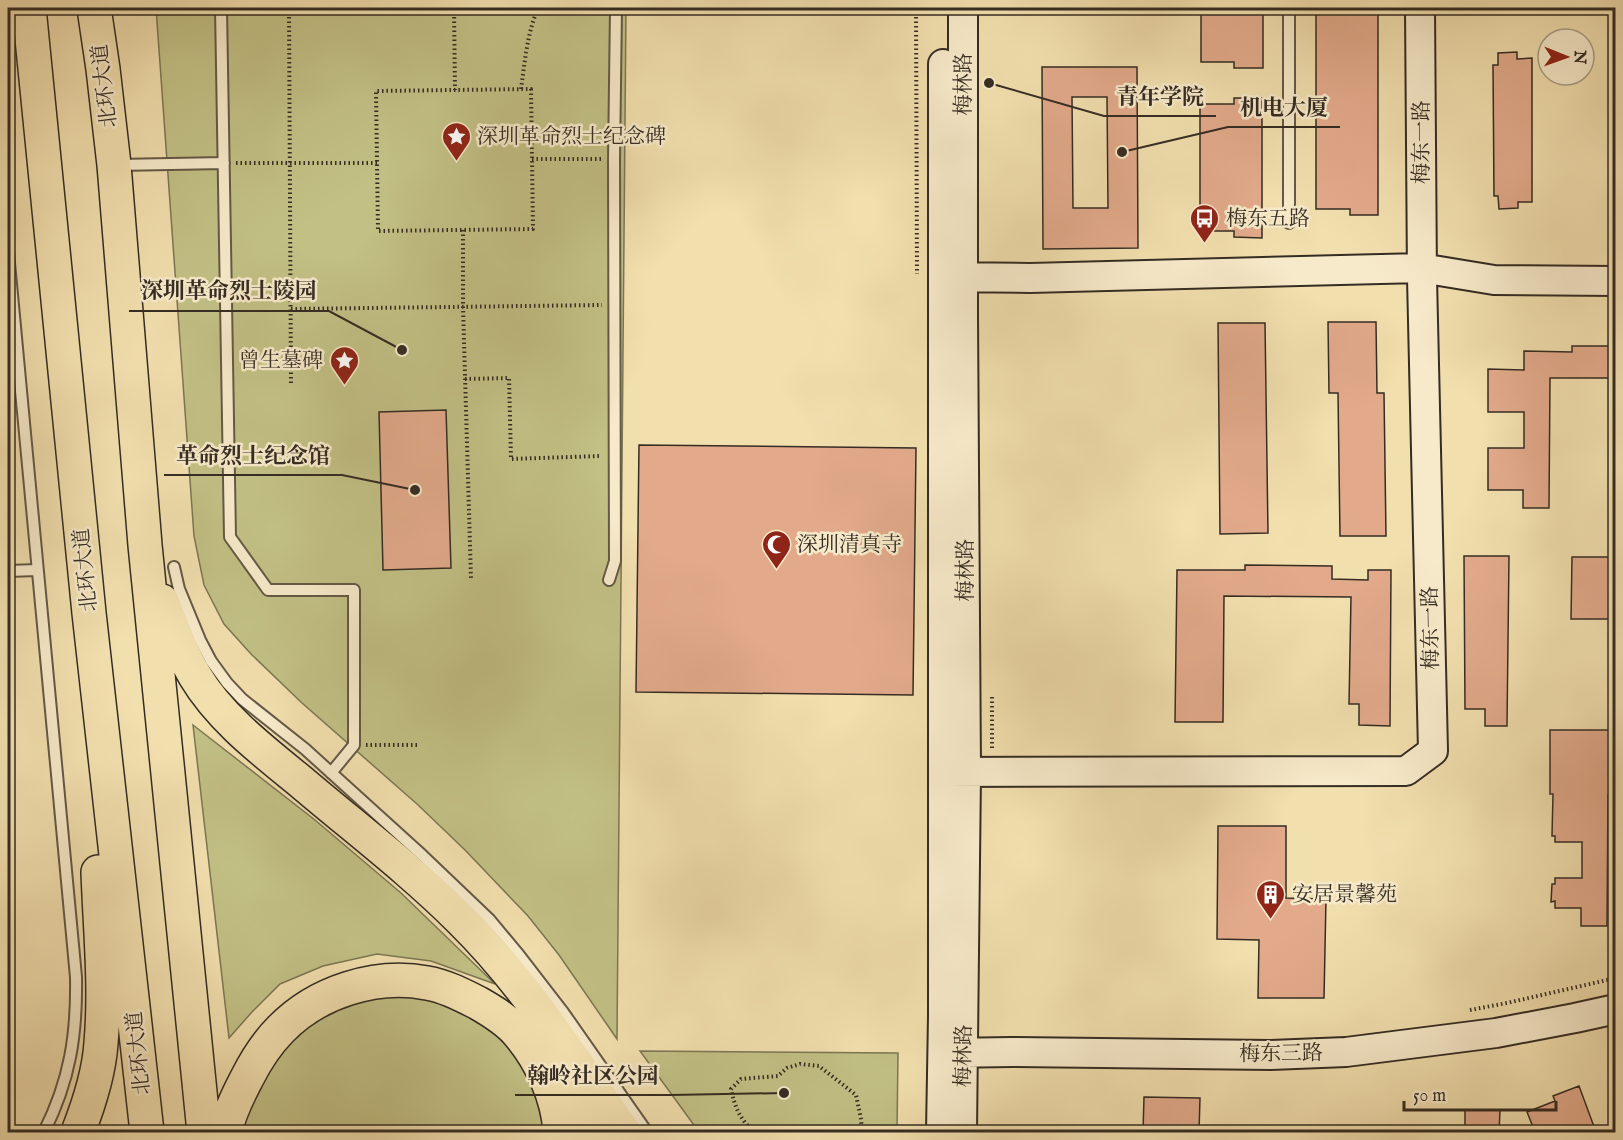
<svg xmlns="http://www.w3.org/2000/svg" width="1623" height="1140" font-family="'IM FELL English','Noto Serif SC',serif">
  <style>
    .green { fill: #c2c085; stroke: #7c7654; stroke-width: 1.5 }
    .building { fill: #e2aa8b; stroke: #352c23; stroke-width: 1.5; fill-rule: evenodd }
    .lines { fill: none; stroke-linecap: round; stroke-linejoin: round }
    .lane-casing { stroke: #645946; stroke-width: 14 }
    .secondary-casing { stroke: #352c23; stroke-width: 32 }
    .highway-casing { stroke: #352c23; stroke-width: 36 }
    .path { stroke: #352c23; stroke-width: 4; stroke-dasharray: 1.5 3; stroke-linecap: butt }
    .lane { stroke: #f7eaca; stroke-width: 10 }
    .secondary { stroke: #f7eaca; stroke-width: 28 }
    .highway { stroke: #f2dfae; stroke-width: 33 }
    .labels { text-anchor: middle; stroke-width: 5; stroke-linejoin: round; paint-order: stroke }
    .street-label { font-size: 21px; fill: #352c23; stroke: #f7eaca }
    .poi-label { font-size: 21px; fill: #352c23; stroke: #f7eaca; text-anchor: start }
    .leader { fill: none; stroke: #352c23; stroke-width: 2 }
    .callout-dot { fill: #352c23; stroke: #f7eaca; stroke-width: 2 }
    .callout-label { font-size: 22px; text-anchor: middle; font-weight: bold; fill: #352c23; stroke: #f7eaca; stroke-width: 5; stroke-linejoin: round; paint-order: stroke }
  </style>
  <rect width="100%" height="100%" fill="#f2dfae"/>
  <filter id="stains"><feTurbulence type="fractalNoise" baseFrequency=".00333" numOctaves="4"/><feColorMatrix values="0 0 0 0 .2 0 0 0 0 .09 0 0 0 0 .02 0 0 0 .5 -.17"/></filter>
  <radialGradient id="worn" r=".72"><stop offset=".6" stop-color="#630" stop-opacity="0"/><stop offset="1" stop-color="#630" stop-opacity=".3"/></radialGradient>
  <path class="green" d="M 156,8 L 626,8 L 617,1039 L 559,955 L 528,916 L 465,850 L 417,804 L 302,703 L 251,654 L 224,624 L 204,585 L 194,536 Z
    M 193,725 L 315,820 L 401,893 L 495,984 L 431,961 L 377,954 L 323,966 L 280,984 L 252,1012 L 229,1038 Z
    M 403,994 L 442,1001 L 491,1026 L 528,1069 L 548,1132 L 236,1132 L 270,1054 L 338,1004 Z
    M 640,1051 L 898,1053 L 897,1132 L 699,1132 Z"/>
  <path class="building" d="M 1201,8 L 1263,8 L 1263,68 L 1234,68 L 1234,62 L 1201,62 Z
    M 1350,8 L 1378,8 L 1378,215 L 1350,215 L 1350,209 L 1316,209 L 1316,12 L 1350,12 Z
    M 1517,52 L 1517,59 L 1532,58 L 1532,202 L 1518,202 L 1518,208 L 1499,209 L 1498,196 L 1494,196 L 1493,65 L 1498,65 L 1498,53 Z
    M 1042,67 L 1137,67 L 1138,248 L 1043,249 ZM 1072,97 L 1107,97 L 1108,208 L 1073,208 Z
    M 1234,98 L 1262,98 L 1262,238 L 1234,237 L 1234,231 L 1200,231 L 1200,104 L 1234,104 Z
    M 1328,322 L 1376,322 L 1377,393 L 1384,393 L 1386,536 L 1340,536 L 1338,393 L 1329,393 Z
    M 1218,323 L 1265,323 L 1268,533 L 1220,534 Z
    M 1572,346 L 1611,346 L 1611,351 L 1616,351 L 1616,378 L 1550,378 L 1549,508 L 1523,508 L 1523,490 L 1488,490 L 1488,448 L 1524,448 L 1524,412 L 1488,412 L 1488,369 L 1524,370 L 1524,351 L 1572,352 Z
    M 446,410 L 451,568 L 383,570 L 379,412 Z
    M 639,445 L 916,448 L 913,695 L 636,692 Z
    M 1464,556 L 1509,556 L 1507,726 L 1485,726 L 1485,709 L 1465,709 Z
    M 1572,557 L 1616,557 L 1616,619 L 1571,619 Z
    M 1245,565 L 1332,566 L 1332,579 L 1368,580 L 1368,570 L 1391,570 L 1390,726 L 1359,725 L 1359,704 L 1349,704 L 1351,597 L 1224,596 L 1223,722 L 1175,722 L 1177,570 L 1245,570 Z
    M 1550,730 L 1614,730 L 1613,795 L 1608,795 L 1607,926 L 1581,926 L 1581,908 L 1555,908 L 1555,901 L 1551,902 L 1552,884 L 1555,884 L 1555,878 L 1582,878 L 1582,842 L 1555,842 L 1555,836 L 1552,836 L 1553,794 L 1550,794 Z
    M 1218,826 L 1286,826 L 1286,898 L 1326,899 L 1324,998 L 1258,998 L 1259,940 L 1217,939 Z
    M 1579,1086 L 1596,1132 L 1535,1132 L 1527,1112 L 1555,1101 L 1553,1096 Z
    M 1144,1097 L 1200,1098 L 1199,1132 L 1143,1132 Z
    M 1465,1110 L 1500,1110 L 1499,1132 L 1465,1132 Z"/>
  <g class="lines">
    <defs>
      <path id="lane" d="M 221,8 L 230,537 L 268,590 L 354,590 L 354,745 L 331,773
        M 117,165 L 224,163
        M 1289,223 L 1289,8
        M 8,252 L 76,977 C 77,1035 70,1080 44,1132
        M 174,567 L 179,589 L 200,640 L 211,661 L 227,683 L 242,699 L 305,749 L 423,856 L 489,919 L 519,955 L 563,1012 L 647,1132
        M 8,571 L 37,570
        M 609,580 L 615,561 L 614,159 L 616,8"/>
      <path id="secondary" d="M 944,277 L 1030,278 L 1421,268 L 1494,280 L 1616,281
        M 943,772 L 1406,771 L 1433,751 L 1422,278 L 1420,8
        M 944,1053 L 1012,1052 L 1271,1055 L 1346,1052 L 1496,1033 L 1575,1018 L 1616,1009
        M 941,1132 L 943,1016 L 943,64
        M 962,1132 L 966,772 L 963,315 L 963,8"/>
      <path id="highway" d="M 29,8 L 89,613 L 147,1132
        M 94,8 L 103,69 L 114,165 L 145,545 L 204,1132
        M 162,601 C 171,626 181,652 195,676 C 220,718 262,750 300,781 C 354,827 411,870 461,920 C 525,983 573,1060 624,1132
        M 574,1076 L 585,1110 L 588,1132
        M 78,1132 C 89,1104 99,1074 101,1043 C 106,987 100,929 98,872
        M 225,1132 C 229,1113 238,1095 247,1078 C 256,1060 267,1043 281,1029 C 317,992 376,973 427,983 C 445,986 462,995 478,1003 C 492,1011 507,1020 518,1033 C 541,1060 558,1097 560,1132"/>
    </defs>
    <use href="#lane" class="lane-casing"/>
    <use href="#secondary" class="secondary-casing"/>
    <use href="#highway" class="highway-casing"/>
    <path class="path" d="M 289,8 L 291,385
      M 454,8 L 455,90
      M 916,8 L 917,274
      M 521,89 C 525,61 527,34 538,8
      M 531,89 L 533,229 L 378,231 L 376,91 Z
      M 532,159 L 601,159
      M 236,163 L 377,163
      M 463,230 L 463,307 L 471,579
      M 291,309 L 602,305
      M 465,379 L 509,378 L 511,459 L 601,456
      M 992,697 L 992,749
      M 366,745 L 417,745
      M 1470,1010 L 1507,1003 L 1616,978
      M 754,1132 C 740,1119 735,1108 731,1089 L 741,1079 L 778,1076 L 787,1068 L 800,1064 L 819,1066 L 856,1095 L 861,1119 L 862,1132"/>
    <use href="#lane" class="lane"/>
    <use href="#secondary" class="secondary"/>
    <use href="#highway" class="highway"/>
  </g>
  <defs>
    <symbol id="sight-pin" viewBox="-11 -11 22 30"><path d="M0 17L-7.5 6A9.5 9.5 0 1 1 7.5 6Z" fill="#8f2418" stroke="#f7eaca"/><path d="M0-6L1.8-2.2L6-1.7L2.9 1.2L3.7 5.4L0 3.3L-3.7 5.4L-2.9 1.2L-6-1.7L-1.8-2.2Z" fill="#fff"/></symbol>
    <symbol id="bus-pin" viewBox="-11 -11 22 30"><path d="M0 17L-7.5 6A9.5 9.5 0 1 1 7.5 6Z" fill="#8f2418" stroke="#f7eaca"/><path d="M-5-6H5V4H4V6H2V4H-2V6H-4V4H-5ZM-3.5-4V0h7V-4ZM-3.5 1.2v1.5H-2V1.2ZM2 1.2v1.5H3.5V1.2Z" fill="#fff"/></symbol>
    <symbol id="mosque-pin" viewBox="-11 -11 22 30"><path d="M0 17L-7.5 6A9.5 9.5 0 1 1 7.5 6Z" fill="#8f2418" stroke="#f7eaca"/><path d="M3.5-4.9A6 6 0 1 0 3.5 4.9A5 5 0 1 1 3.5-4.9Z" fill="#fff"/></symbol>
    <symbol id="building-pin" viewBox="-11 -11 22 30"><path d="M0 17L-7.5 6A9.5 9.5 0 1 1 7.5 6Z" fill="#8f2418" stroke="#f7eaca"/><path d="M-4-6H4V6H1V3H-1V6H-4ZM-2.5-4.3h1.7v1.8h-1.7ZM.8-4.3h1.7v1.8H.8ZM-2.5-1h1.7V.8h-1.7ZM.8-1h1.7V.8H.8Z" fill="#fff"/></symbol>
  </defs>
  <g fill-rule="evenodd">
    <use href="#sight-pin" x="440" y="120" width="33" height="45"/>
    <use href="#bus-pin" x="1188" y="202" width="33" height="45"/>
    <use href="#sight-pin" x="328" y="344" width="33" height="45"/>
    <use href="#mosque-pin" x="760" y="528" width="33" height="45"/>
    <use href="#building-pin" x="1254" y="878" width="33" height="45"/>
  </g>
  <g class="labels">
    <g class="street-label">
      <text transform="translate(963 84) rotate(-90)" y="7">梅林路</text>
      <text transform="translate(104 86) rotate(-97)" y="7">北环大道</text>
      <text transform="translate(1421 142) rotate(-90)" y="7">梅东一路</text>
      <text transform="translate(85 570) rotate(-96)" y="7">北环大道</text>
      <text transform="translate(965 570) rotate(-90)" y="7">梅林路</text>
      <text transform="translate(1430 628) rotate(-91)" y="7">梅东一路</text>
      <text transform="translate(138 1053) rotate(-96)" y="7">北环大道</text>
      <text transform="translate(1281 1053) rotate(-1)" y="7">梅东三路</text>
      <text transform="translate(963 1056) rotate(-89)" y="7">梅林路</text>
    </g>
    <g class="poi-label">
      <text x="477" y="143">深圳革命烈士纪念碑</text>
      <text x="1226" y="225">梅东五路</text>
      <text x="323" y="367" text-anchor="end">曾生墓碑</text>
      <text x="797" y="551">深圳清真寺</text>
      <text x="1292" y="901">安居景馨苑</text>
    </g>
  </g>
  <path class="leader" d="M989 83L1104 116H1216M1122 152L1228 127H1340M402 350L329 311H129M415 490L342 475H164M784 1093L671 1095H515"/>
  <g class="callout-dot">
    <circle cx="989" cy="83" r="6"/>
    <circle cx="1122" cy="152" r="6"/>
    <circle cx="402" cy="350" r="6"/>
    <circle cx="415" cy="490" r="6"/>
    <circle cx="784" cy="1093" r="6"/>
  </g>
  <g class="callout-label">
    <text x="1160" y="104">青年学院</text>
    <text x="1284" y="115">机电大厦</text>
    <text x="229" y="298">深圳革命烈士陵园</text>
    <text x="253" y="463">革命烈士纪念馆</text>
    <text x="593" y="1083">翰岭社区公园</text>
  </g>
  <rect width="1623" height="1140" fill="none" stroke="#f2dfae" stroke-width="30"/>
  <rect x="9" y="9" width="1605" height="1122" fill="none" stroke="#352c23" stroke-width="3"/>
  <rect x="15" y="15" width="1593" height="1110" fill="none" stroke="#352c23" stroke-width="1.5"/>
  <g transform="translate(1566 57) rotate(91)"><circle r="28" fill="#f7eaca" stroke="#a99e87" stroke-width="1.5"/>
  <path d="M0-4.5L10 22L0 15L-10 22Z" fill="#8f2418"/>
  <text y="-9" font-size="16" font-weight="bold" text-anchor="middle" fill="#352c23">N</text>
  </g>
  <path d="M1404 1101v9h152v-9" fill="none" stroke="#352c23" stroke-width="3"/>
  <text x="1413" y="1101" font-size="18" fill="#352c23" stroke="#f7eaca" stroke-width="4.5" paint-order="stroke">50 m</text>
  <rect width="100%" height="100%" filter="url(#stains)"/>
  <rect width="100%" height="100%" fill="url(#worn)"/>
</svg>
